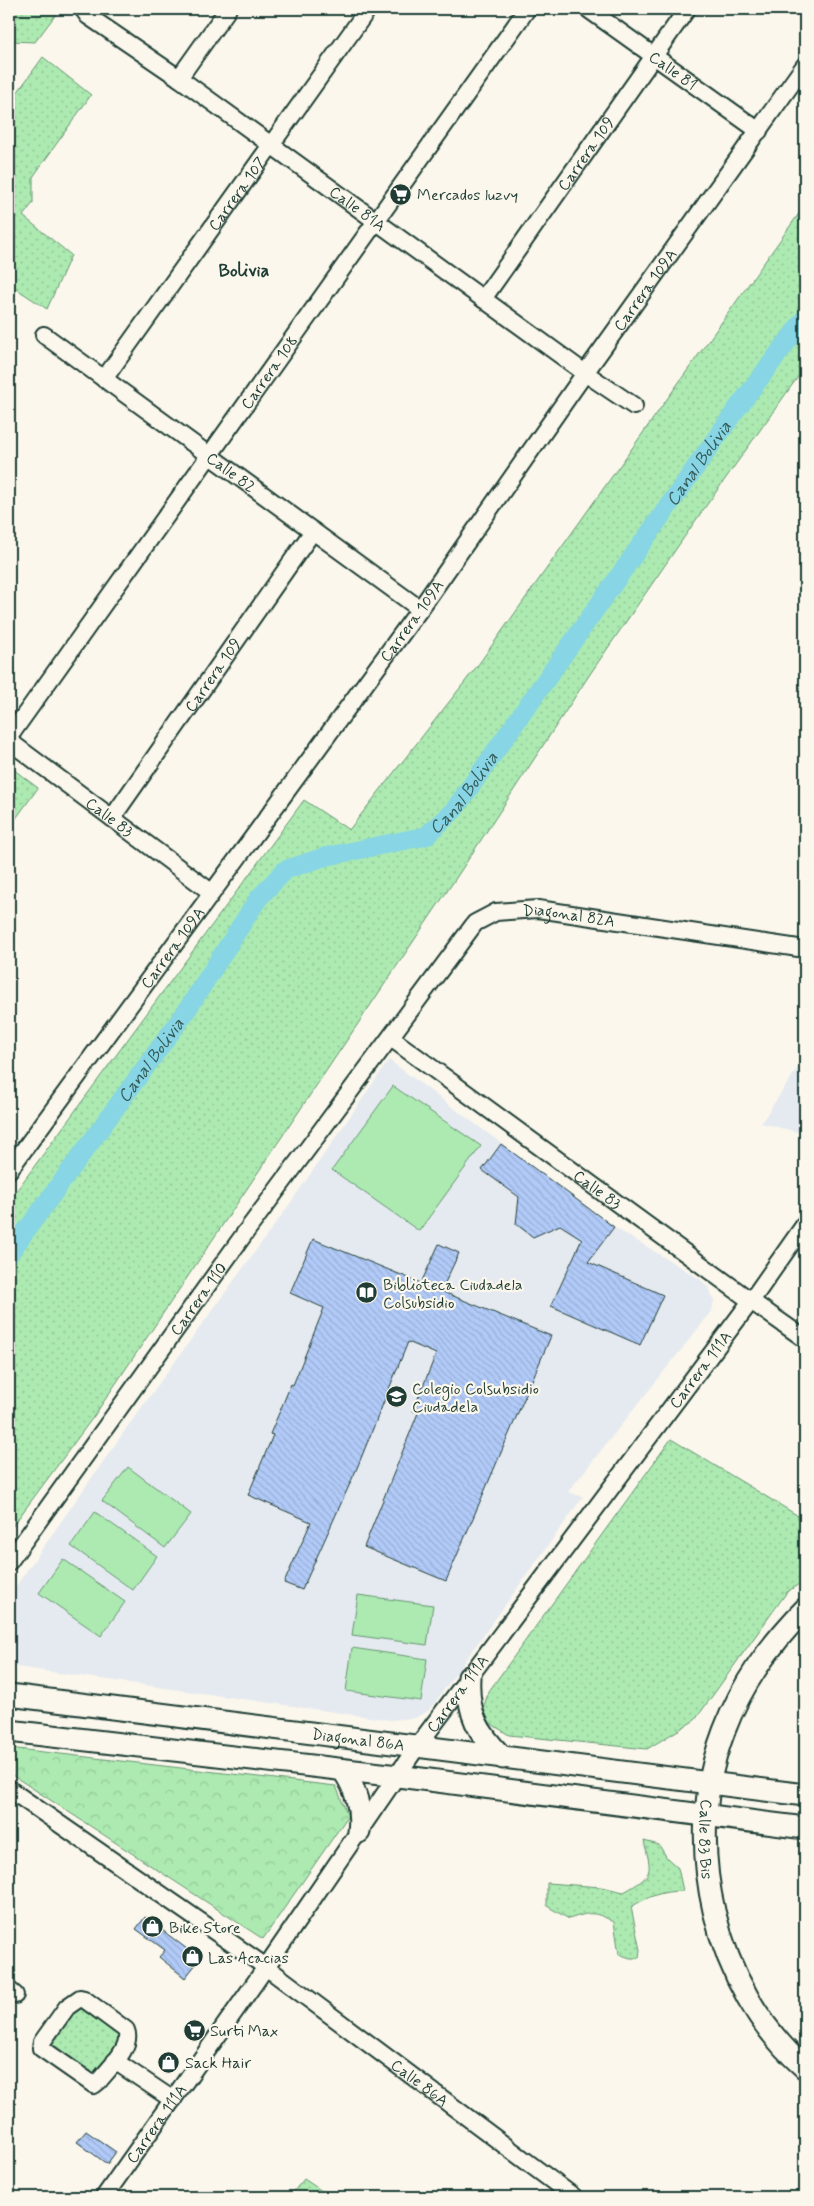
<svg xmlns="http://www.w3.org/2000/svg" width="814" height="2206" font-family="Mynerve,sans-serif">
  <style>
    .built { fill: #e5eaf0 }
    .grass { fill: #aceab1; stroke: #669472 }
    .forest { fill: url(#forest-crowns); stroke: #669472 }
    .park { fill: url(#park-dots); stroke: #669472 }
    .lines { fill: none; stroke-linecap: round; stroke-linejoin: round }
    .canal { stroke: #87d5e5; stroke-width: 19 }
    .building { fill: url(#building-back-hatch); stroke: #1f3d34 }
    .minor-casing { stroke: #1f3d34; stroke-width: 20 }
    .tertiary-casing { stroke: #1f3d34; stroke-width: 25 }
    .minor { stroke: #fbf7ec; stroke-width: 16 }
    .tertiary { stroke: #fbf7ec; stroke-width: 21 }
    .labels { text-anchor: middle; stroke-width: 4.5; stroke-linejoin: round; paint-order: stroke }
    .street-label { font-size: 16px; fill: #1f3d34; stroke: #fbf7ec }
    .poi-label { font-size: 16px; fill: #1f3d34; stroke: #fbf7ec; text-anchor: start }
    .neighbourhood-label { font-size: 18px; font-weight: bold; fill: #1f3d34; stroke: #fbf7ec }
    .water-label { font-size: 18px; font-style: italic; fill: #345b57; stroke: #fbf7ec }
  </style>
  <defs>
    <pattern id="forest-crowns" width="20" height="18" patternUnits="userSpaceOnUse" patternTransform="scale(1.25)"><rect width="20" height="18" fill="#aceab1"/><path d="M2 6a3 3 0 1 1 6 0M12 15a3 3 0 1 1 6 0" fill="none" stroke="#94ca99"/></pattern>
    <pattern id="park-dots" width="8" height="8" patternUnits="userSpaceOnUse" patternTransform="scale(1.25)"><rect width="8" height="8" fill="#aceab1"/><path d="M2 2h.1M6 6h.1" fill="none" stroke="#94ca99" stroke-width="1.8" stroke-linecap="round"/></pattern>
    <pattern id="building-back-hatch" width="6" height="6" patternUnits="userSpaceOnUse" patternTransform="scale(1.25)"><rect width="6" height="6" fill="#b1caf8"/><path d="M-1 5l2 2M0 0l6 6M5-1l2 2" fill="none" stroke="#98aed5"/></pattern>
  </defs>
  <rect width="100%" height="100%" fill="#fbf7ec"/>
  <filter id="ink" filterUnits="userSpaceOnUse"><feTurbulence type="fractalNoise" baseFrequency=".02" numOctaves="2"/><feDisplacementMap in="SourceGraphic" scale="10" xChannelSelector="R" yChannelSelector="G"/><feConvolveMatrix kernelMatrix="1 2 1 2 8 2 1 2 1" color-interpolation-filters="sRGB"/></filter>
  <g filter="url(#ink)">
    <path class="built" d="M 805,1057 L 805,1134 L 761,1123 Z
      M 389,1060 L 614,1227 L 700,1279 L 708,1287 L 714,1300 L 712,1311 L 568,1492 L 583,1497 L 436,1701 L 428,1711 L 415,1718 L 390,1720 L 9,1666 L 9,1596 L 128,1426 L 289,1205 Z"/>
    <path class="grass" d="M 393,1086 L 481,1146 L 419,1231 L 332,1170 Z
      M 128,1467 L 191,1514 L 165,1548 L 102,1501 Z
      M 95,1512 L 157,1556 L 133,1590 L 71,1546 Z
      M 63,1559 L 125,1602 L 101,1636 L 39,1593 Z
      M 358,1595 L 433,1605 L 427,1645 L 352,1635 Z
      M 352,1648 L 427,1659 L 421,1701 L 346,1691 Z"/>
    <path class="forest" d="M 9,1748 L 336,1786 L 348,1816 L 263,1939 L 9,1773 Z"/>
    <path class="park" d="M 9,9 L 60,9 L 35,42 L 9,41 Z
      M 43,57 L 91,95 L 33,177 L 33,203 L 23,216 L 71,255 L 47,309 L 9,284 L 9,104 Z
      M 805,205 L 805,367 L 696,520 L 590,674 L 456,878 L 94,1416 L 9,1531 L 9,1197 L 11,1198 L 304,800 L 349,830 L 478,665 Z
      M 9,766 L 38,788 L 9,828 Z
      M 671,1439 L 805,1520 L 805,1580 L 787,1592 L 695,1720 L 647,1749 L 509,1735 L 490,1723 L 483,1708 L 489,1691 Z
      M 644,1841 L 659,1845 L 667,1858 L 678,1868 L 683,1891 C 662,1891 649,1896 631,1907 L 640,1950 L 639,1958 L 630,1958 L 619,1954 L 614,1922 C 594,1911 590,1912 569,1919 L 547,1906 L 547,1883 L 601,1887 L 624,1892 C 654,1875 652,1873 644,1841 Z
      M 74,2004 L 125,2040 L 94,2082 L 42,2046 Z
      M 304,2179 L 331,2197 L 289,2197 Z"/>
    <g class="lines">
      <path class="canal" id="s1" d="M 9,1254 L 185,1013 L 258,899 L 285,870 L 324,857 L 426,836 L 454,810 L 736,410 L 805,318"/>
    </g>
    <path class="building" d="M 501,1144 L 614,1227 L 588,1262 L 663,1295 L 640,1345 L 551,1306 L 582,1239 L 560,1225 L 533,1237 L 516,1224 L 519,1197 L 482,1170 Z
      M 313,1239 L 421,1283 L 439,1244 L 459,1253 L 441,1291 L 551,1336 L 446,1581 L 364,1547 L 418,1413 L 413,1411 L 436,1354 L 408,1342 L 357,1468 L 302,1590 L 284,1583 L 311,1522 L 248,1495 L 273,1435 L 270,1434 L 282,1406 L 291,1384 L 293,1385 L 324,1308 L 290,1293 Z
      M 145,1917 L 200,1959 L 185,1978 L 159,1957 L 165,1950 L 136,1929 Z
      M 86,2131 L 116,2152 L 107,2164 L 77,2142 Z"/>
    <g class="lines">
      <defs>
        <g id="minor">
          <path id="s2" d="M 83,9 L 88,16 L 179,78 L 585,373 L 634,406"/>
          <path id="s3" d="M 588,9 L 759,131"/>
          <path d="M 179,78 L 228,9"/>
          <path id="s4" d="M 483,299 L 687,9"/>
          <path id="s5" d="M 44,335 L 420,609"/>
          <path id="s6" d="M 104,379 L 368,9"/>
          <path id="s7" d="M 9,737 L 527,9"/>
          <path id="s8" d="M 9,741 L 211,892"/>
          <path id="s9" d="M 112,818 L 313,531"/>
          <path id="s10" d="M 391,1038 L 751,1301 L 805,1339"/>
          <path id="s11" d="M 9,1170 L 420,609 L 585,373 L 805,65"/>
          <path id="s12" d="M 9,1562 L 245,1233 L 475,923 L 496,912 L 538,909 L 805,949"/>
          <path id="s13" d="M 9,1789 L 266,1967 L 574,2197"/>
          <path d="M 9,1990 L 15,1995"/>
          <path d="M 80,1998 L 84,1999 L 126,2030 C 133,2047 109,2068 99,2081 L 94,2085 L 41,2048 L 42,2042 L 67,2007 Z"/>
          <path d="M 115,2061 L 173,2100"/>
          <path id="s14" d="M 104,2197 L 266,1967 L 416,1748 L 751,1301 L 805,1224"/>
        </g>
        <g id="tertiary">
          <path id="s15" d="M 805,1609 C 770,1645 742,1683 724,1731 C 681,1843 714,1989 805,2068"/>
          <path d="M 469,1677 C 467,1714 478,1733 503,1758"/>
          <path id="s16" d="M 9,1695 L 805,1795"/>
          <path d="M 9,1731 L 398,1776 L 805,1828"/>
          <path d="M 343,1770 C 356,1789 362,1808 359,1832"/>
        </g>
      </defs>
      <use href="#minor" class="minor-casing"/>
      <use href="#tertiary" class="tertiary-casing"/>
      <use href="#minor" class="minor"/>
      <use href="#tertiary" class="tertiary"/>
    </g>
  </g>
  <defs>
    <symbol id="supermarket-disc" viewBox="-11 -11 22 22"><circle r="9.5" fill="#1f3d34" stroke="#fbf7ec"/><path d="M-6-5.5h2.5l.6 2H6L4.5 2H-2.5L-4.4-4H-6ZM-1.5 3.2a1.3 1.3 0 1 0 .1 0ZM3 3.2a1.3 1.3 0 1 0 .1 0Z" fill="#fff"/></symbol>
    <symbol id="library-disc" viewBox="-11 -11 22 22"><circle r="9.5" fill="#1f3d34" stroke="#fbf7ec"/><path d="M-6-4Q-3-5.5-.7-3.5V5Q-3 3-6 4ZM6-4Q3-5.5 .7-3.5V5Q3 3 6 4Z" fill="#fff"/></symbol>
    <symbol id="school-disc" viewBox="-11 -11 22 22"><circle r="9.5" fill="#1f3d34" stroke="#fbf7ec"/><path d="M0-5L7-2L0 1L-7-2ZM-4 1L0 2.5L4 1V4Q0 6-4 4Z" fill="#fff"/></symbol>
    <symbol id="shop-disc" viewBox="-11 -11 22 22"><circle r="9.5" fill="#1f3d34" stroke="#fbf7ec"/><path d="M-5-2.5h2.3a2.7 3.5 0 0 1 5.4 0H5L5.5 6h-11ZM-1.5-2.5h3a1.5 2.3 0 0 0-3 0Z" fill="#fff"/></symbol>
  </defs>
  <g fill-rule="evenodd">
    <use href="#supermarket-disc" x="388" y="182" width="25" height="25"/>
    <use href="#library-disc" x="354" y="1280" width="25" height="25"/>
    <use href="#school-disc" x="384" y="1384" width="25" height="25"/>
    <use href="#shop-disc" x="140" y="1914" width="25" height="25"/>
    <use href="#shop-disc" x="180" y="1944" width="25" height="25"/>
    <use href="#supermarket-disc" x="182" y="2018" width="25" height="25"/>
    <use href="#shop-disc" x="156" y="2050" width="25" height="25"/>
  </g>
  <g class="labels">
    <g class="street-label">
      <text dy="6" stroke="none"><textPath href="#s3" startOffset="105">Calle 81</textPath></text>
      <text dy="6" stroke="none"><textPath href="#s4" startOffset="178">Carrera 109</textPath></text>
      <text dy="6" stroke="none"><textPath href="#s6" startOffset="228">Carrera 107</textPath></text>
      <text dy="6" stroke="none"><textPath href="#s2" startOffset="340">Calle 81A</textPath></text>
      <text dy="6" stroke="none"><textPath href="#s11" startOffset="1086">Carrera 109A</textPath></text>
      <text dy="6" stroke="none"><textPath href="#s7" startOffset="448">Carrera 108</textPath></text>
      <text dy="6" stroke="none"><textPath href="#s5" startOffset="232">Calle 82</textPath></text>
      <text dy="6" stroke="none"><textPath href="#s11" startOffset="681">Carrera 109A</textPath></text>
      <text dy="6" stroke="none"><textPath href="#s9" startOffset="175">Carrera 109</textPath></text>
      <text dy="6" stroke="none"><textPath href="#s8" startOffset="126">Calle 83</textPath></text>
      <text dy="6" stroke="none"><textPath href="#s12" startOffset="888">Diagonal 82A</textPath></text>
      <text dy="6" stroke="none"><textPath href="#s11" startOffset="276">Carrera 109A</textPath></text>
      <text dy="6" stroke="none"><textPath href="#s10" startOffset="256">Calle 83</textPath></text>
      <text dy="6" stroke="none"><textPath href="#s12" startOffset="324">Carrera 110</textPath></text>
      <text dy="6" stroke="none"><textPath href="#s14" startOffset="1020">Carrera 111A</textPath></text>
      <text dy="6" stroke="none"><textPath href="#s14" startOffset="615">Carrera 111A</textPath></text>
      <text dy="6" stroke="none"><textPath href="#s16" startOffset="352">Diagonal 86A</textPath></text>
      <text dy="6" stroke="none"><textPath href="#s15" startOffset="258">Calle 83 Bis</textPath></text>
      <text dy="6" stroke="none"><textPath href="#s13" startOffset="505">Calle 86A</textPath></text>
      <text dy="6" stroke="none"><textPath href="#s14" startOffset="90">Carrera 111A</textPath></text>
    </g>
    <g class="poi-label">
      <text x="417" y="200">Mercados luzvy</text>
      <text x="383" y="1290">Biblioteca Ciudadela<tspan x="383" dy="18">Colsubsidio</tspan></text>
      <text x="412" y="1394">Colegio Colsubsidio<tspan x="412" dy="18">Ciudadela</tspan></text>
      <text x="169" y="1933">Bike Store</text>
      <text x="208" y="1963">Las Acacias</text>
      <text x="210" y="2036">Surti Max</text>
      <text x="185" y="2068">Sack Hair</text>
    </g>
    <g class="neighbourhood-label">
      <text x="244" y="276">Bolivia</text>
    </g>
    <g class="water-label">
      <text dy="6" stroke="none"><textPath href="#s1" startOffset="1081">Canal Bolivia</textPath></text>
      <text dy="6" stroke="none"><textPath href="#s1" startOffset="676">Canal Bolivia</textPath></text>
      <text dy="6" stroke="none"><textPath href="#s1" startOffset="240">Canal Bolivia</textPath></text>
    </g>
  </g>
  <rect width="814" height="2206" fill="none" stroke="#fbf7ec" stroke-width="30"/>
  <rect x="15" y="15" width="784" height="2176" fill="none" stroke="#1f3d34" stroke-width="2" filter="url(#ink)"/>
</svg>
